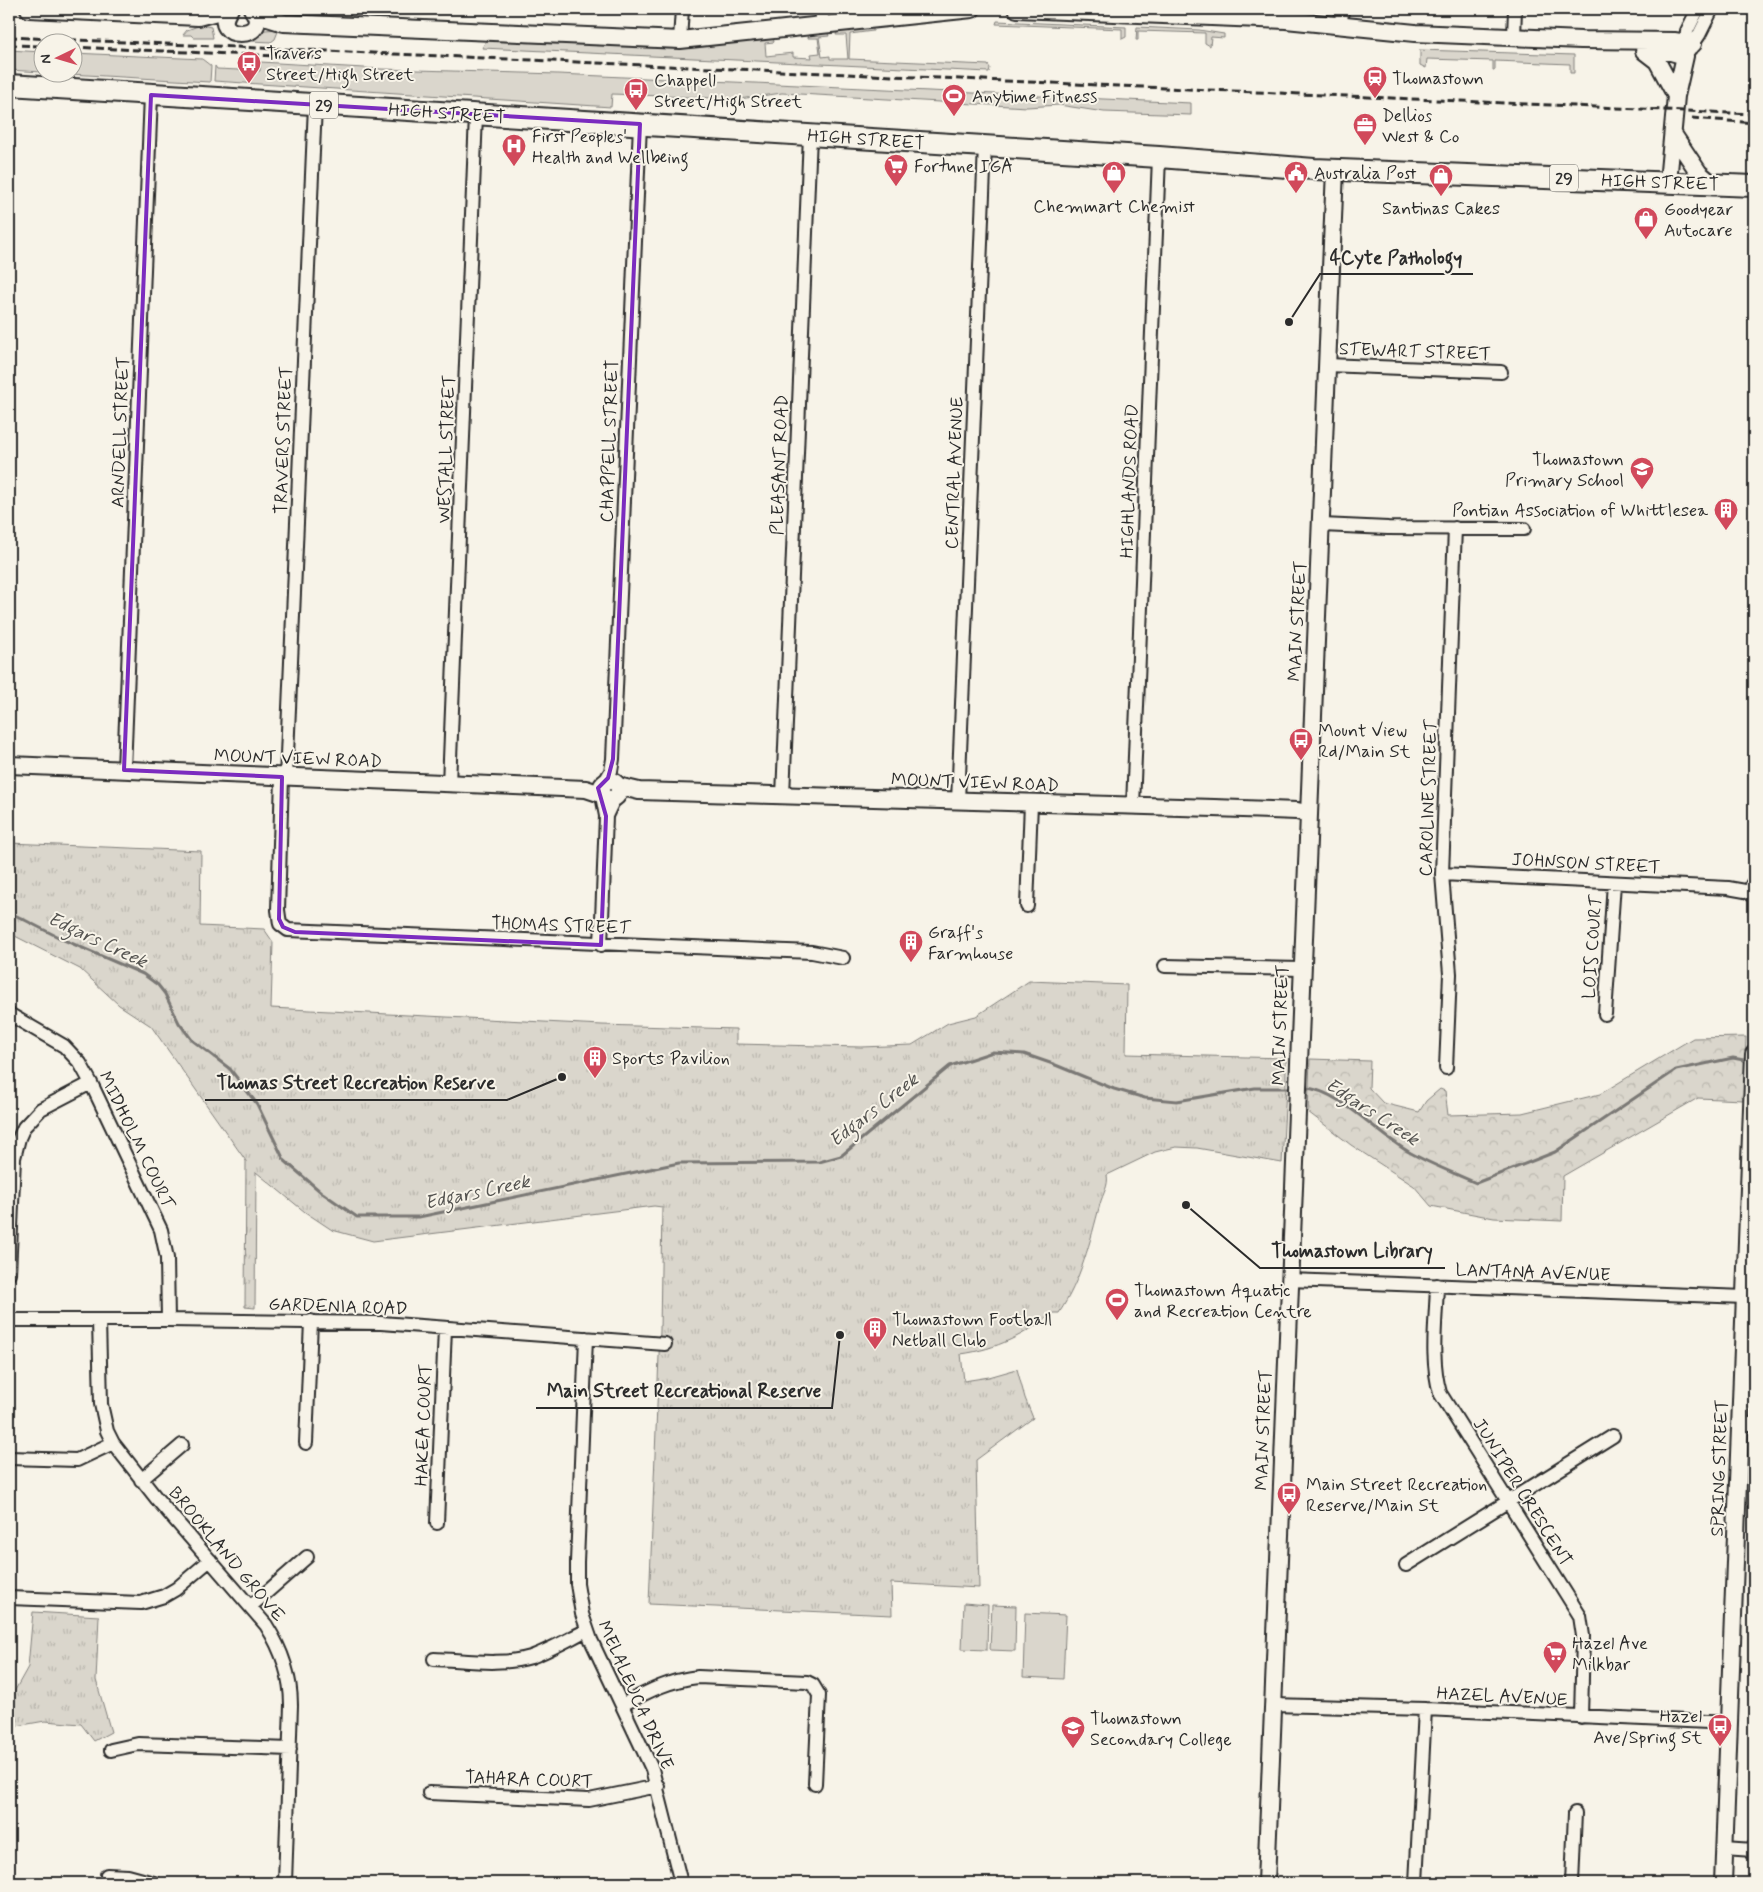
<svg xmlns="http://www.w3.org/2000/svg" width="1763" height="1892" font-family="Mynerve,sans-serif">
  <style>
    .green { fill: #dad6cc; stroke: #82807c }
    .forest { fill: url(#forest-crowns); stroke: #82807c }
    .park { fill: url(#park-tufts); stroke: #82807c }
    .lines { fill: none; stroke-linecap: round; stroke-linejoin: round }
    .stream { stroke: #7a7874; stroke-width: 3 }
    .minor-casing { stroke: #2b2b2b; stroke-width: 16 }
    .tertiary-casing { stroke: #2b2b2b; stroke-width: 20 }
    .primary-casing { stroke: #2b2b2b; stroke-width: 24 }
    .minor { stroke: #f7f3e8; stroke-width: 12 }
    .tertiary { stroke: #f7f3e8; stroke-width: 16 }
    .primary { stroke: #f7f3e8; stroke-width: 20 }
    .rail { stroke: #2b2b2b; stroke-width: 3; stroke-dasharray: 8 4; stroke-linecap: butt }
    .marked { fill: none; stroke: #7b2cbf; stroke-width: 4; stroke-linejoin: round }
    .labels { text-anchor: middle; stroke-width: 4; stroke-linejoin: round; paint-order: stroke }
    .shield { fill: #f7f3e8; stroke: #686764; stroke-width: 1 }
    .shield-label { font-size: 16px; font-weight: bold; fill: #2b2b2b }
    .poi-label { font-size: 18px; fill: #2b2b2b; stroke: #f7f3e8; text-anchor: start }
    .street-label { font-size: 18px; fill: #2b2b2b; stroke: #f7f3e8 }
    .water-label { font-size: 19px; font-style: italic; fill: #53524f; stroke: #f7f3e8 }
    .leader { fill: none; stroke: #2b2b2b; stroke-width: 2 }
    .callout-dot { fill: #2b2b2b; stroke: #f7f3e8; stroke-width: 2 }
    .callout-label { font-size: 19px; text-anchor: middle; font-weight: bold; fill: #2b2b2b; stroke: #f7f3e8; stroke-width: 4; stroke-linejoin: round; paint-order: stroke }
  </style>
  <defs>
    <pattern id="forest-crowns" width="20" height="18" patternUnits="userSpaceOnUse" patternTransform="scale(1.25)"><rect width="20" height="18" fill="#dad6cc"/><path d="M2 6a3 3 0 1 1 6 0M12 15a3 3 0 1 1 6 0" fill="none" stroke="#bbb8af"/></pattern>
    <pattern id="park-tufts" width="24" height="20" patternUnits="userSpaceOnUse" patternTransform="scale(1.25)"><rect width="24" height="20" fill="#dad6cc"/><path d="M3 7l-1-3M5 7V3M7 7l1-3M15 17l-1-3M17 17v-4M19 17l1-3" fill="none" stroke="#bbb8af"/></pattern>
  </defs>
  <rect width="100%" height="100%" fill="#f7f3e8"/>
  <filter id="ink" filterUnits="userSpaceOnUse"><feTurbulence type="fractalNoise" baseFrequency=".02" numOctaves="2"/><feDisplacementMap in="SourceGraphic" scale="10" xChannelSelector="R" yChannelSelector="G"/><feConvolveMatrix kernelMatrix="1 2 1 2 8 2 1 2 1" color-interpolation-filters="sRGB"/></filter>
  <g filter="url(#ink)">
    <path class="green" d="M 997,21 L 1126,27 L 1126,37 L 1122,39 L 1122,29 L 996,24 Z
      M 201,25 L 211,27 L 213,38 L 194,38 L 191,35 L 183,35 L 187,30 Z
      M 873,26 L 873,31 L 850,34 L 849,59 L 988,65 L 990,68 L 989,72 L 482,48 L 487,39 L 773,37 L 774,42 L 765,43 L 766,56 L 793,53 L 793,57 L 812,58 L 811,54 L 820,53 L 818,38 L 808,38 L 809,33 L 827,31 L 829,36 L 819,37 L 822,57 L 830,56 L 830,59 L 848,59 L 846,35 L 836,35 L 838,30 Z
      M 1137,27 L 1199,30 L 1224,34 L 1224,38 L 1211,37 L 1210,46 L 1205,43 L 1205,33 L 1138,31 L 1138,40 L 1136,40 Z
      M 279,29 L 275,39 L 271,42 L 251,41 L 251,39 L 259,36 L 259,33 L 265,30 Z
      M 9,50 L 42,52 L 42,72 L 9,70 Z
      M 1420,50 L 1574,55 L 1574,73 L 1570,73 L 1570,64 L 1495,61 L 1495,70 L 1493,70 L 1493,61 L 1427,59 L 1426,68 L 1420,65 Z
      M 73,53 L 202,59 L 211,66 L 210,82 L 52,73 L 72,72 Z
      M 260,62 L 381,69 L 558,74 L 1191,103 L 1191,115 L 1104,112 L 1059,105 L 1027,107 L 782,93 L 739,99 L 612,94 L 611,107 L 214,81 L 215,66 L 217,69 L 260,71 Z
      M 964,1603 L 988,1605 L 987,1650 L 962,1649 Z
      M 992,1605 L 1016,1606 L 1015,1651 L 990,1650 Z
      M 1025,1613 L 1066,1615 L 1063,1679 L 1023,1677 Z"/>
    <path class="forest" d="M 1746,1037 L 1743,1100 L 1698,1098 L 1563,1176 L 1562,1221 L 1494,1218 L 1431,1206 L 1414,1186 L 1351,1145 L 1308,1112 L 1310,1059 L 1370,1061 L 1369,1088 L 1383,1103 L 1419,1112 L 1426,1101 L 1440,1089 L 1445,1091 L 1448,1115 L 1522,1113 L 1600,1094 L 1693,1038 Z"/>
    <path class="park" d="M 9,843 L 201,851 L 200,926 L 264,929 L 273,942 L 271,1008 L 602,1025 L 736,1029 L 736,1044 L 861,1047 L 912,1045 L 948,1023 L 976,1016 L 1029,981 L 1127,985 L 1126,1054 L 1286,1058 L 1286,1088 L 1282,1163 L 1197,1148 L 1176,1147 L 1155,1152 L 1107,1175 C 1109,1186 1103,1193 1100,1204 C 1090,1242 1081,1280 1059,1313 L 1053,1313 C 1025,1335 997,1349 961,1354 L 964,1381 L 989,1377 L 1017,1369 L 1025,1398 L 1033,1418 L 976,1460 L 979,1588 L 891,1583 L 892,1615 L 649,1604 L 660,1331 L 662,1207 L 654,1206 L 373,1241 L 332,1230 L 305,1212 L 256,1172 L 255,1308 L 245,1307 L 246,1161 L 151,1026 L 119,1005 L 80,969 L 9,933 Z
      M 33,1612 L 99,1616 L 96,1680 L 111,1732 L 94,1741 L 81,1724 L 45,1721 L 11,1727 L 9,1701 L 28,1667 Z"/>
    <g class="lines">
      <path class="stream" d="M 9,912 L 64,940 L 143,974 L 158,985 L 165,994 L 179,1023 L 192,1040 L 230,1069 L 257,1104 L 284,1160 L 321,1192 L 357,1217 L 419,1217 L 679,1163 L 819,1162 L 841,1156 L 950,1066 L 993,1052 L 1024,1054 L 1053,1064 L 1114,1089 L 1145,1098 L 1177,1101 L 1255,1088 L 1293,1088
        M 1304,1088 C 1337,1088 1380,1136 1409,1152 C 1430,1164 1454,1173 1476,1183 L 1555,1152 L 1676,1070 L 1733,1058 L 1749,1061"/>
      <defs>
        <path id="minor" d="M 821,9 L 823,25
          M 1341,25 L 1342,9
          M 1514,37 L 1515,9
          M 680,40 L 682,9
          M 1689,50 L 1699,35 L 1712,9
          M 1685,51 L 1687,31 L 1698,9
          M 1327,365 L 1501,372
          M 1322,525 L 1388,528 L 1524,529
          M 124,770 L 151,95
          M 282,777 L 278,910 L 280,924 L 288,930 L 812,952 L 843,958
          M 286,778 L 315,105
          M 604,783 L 611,771 L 613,759 L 640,124
          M 449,784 L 476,115
          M 783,796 L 810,135
          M 958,801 L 985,146
          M 1133,806 L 1159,157
          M 606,816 L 615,797
          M 1442,874 L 1728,888 L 1745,891 L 1754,895
          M 1027,906 L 1031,803
          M 601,945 L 606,816 L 602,796
          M 1165,966 L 1302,969
          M 9,1014 L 64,1046 L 80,1063 L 91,1083 L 161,1230 L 167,1258 L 168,1320
          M 1605,1014 L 1614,883
          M 1446,1068 L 1450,974 L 1442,874 L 1455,528
          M 9,1274 L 14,1158 L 19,1138 L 24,1127 L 41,1109 L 91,1083
          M 1289,1280 L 1745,1297
          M 1437,1285 C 1436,1322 1430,1358 1440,1393 L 1580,1616 L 1583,1636 L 1581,1717
          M 9,1320 L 168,1320 L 381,1323 L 665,1344
          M 99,1320 L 101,1404 L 107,1431 L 113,1443 L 157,1499 L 266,1625 C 282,1650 291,1675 291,1705 L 285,1883
          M 586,1338 L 577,1562 L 577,1584 L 582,1614 L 591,1640 L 652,1769 L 681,1883
          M 1741,1424 L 1754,1424
          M 306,1443 L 311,1321
          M 9,1458 L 77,1460 L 113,1443
          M 141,1480 L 182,1445
          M 437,1523 L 445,1328
          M 1406,1565 L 1613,1436
          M 9,1598 L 141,1603 L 164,1596 L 176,1589 L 210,1560
          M 251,1606 L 307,1557
          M 434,1659 C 465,1660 501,1666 531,1657 C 550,1650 569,1639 587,1630
          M 622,1705 C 647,1692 669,1680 698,1677 L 807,1682 L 813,1685 L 819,1695 L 815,1784
          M 1272,1705 L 1425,1709 L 1730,1723
          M 111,1750 L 138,1744 L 290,1749
          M 429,1793 L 589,1800 L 658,1786
          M 1725,1848 L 1754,1850
          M 107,1875 L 128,1876 L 154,1883
          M 1416,1883 L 1425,1709
          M 1572,1883 L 1575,1813"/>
        <path id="tertiary" d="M 29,9 L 198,17 L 228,9
          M 230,9 C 206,41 275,41 252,9
          M 1017,9 L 1286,20 L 1415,33 L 1581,40 L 1674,41 L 1693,44
          M 255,14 L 284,23 L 680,40 L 972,9
          M 1644,51 L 1657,61 L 1676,96
          M 1650,51 L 1671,52 L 1685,56 L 1676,96 L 1668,182
          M 1673,134 L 1699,173 L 1712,184
          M 9,765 L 586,789 L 601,794
          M601 790a9 9 0 1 1 18 0a9 9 0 1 1-18 0Z
          M 618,786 L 639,791 L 1214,808 L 1297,811 L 1309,814
          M 1754,885 L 1754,894
          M 1266,1883 L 1335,169
          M 1723,1883 L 1754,1054"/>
        <path id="primary" d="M 9,85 L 1159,157 L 1314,169 L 1754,186"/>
      </defs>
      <use href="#minor" class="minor-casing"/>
      <use href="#tertiary" class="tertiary-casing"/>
      <use href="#primary" class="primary-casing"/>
      <use href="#minor" class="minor"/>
      <use href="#tertiary" class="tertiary"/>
      <use href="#primary" class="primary"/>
      <path class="rail" d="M 9,37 L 1754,114
        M 9,45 L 42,46
        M 72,47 L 321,58
        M 1692,118 L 1754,123"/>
    </g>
  </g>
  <path class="marked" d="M 151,95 L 640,124 L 613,759 L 608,778 L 598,788 L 606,816 L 601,945 L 295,932 L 283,927 L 279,919 L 282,777 L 124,770 Z"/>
  <defs>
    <symbol id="bus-pin" viewBox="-11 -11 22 30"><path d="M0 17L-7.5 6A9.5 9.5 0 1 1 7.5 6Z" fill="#d1495b" stroke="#f7f3e8"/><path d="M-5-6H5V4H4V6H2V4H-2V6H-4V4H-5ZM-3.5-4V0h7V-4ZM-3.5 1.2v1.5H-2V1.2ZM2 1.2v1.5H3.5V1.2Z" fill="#fff"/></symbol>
    <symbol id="station-pin" viewBox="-11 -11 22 30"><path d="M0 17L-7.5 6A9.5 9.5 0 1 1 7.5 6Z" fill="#d1495b" stroke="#f7f3e8"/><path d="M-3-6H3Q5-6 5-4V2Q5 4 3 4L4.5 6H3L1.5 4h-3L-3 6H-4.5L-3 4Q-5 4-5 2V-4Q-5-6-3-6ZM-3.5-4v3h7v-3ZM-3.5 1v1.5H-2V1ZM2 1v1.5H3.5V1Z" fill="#fff"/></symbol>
    <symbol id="stadium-pin" viewBox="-11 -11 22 30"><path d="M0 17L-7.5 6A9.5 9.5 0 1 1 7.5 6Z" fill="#d1495b" stroke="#f7f3e8"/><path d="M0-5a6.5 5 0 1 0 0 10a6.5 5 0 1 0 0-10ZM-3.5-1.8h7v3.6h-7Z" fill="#fff"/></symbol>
    <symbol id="office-pin" viewBox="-11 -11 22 30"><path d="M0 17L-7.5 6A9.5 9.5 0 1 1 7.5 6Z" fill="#d1495b" stroke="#f7f3e8"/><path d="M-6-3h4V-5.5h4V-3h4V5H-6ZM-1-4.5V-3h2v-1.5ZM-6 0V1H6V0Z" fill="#fff"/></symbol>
    <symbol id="hospital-pin" viewBox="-11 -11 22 30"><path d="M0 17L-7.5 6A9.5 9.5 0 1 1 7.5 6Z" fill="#d1495b" stroke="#f7f3e8"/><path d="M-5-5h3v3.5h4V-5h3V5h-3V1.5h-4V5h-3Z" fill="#fff"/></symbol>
    <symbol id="supermarket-pin" viewBox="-11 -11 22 30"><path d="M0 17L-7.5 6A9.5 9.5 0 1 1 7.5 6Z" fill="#d1495b" stroke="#f7f3e8"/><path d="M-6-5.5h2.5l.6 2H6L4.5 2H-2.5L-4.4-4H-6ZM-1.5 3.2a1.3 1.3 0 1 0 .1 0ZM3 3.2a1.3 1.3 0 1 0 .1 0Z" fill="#fff"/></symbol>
    <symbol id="shop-pin" viewBox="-11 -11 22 30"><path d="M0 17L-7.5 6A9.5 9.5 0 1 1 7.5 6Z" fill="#d1495b" stroke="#f7f3e8"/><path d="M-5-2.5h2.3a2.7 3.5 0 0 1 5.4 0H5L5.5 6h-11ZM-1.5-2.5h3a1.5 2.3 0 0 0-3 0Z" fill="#fff"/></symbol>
    <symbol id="civic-pin" viewBox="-11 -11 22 30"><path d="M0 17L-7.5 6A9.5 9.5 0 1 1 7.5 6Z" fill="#d1495b" stroke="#f7f3e8"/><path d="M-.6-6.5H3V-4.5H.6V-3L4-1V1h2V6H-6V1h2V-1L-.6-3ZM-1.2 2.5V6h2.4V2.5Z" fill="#fff"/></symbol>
    <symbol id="school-pin" viewBox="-11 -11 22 30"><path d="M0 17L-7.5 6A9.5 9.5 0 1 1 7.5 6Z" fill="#d1495b" stroke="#f7f3e8"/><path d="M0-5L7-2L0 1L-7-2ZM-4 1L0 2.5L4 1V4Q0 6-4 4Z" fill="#fff"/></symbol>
    <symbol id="building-pin" viewBox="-11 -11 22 30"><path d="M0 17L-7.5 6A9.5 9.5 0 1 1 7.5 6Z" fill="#d1495b" stroke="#f7f3e8"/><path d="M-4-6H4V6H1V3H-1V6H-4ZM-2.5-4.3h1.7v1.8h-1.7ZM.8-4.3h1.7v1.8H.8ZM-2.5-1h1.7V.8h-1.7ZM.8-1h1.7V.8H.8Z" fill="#fff"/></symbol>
  </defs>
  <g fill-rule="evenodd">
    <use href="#bus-pin" x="235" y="49" width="28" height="38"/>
    <use href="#station-pin" x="1361" y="64" width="28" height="38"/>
    <use href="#bus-pin" x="622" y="76" width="28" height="38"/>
    <use href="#stadium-pin" x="940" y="82" width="28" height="38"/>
    <use href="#office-pin" x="1351" y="111" width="28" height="38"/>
    <use href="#hospital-pin" x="500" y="132" width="28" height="38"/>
    <use href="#supermarket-pin" x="882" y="152" width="28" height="38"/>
    <use href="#shop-pin" x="1100" y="159" width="28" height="38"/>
    <use href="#civic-pin" x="1282" y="159" width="28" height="38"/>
    <use href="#shop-pin" x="1427" y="162" width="28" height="38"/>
    <use href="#shop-pin" x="1632" y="205" width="28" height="38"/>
    <use href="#school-pin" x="1628" y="455" width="28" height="38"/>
    <use href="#building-pin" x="1712" y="496" width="28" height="38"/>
    <use href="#bus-pin" x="1287" y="726" width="28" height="38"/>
    <use href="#building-pin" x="897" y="928" width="28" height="38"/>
    <use href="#building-pin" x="581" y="1044" width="28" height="38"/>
    <use href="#stadium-pin" x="1103" y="1286" width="28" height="38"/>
    <use href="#building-pin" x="861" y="1315" width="28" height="38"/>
    <use href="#bus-pin" x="1275" y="1480" width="28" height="38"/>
    <use href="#supermarket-pin" x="1541" y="1639" width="28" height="38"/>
    <use href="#bus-pin" x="1706" y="1712" width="28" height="38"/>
    <use href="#school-pin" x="1059" y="1714" width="28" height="38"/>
  </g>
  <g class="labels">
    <g class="shield">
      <rect x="310" y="91.5" width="28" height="27" rx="4"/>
      <rect x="1550" y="164.5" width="28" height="27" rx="4"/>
    </g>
    <g class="shield-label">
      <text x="324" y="111">29</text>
      <text x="1564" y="184">29</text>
    </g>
    <g class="poi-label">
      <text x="266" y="59">Travers<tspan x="266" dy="21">Street/High Street</tspan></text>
      <text x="1392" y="84">Thomastown</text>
      <text x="654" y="86">Chappell<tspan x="654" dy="21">Street/High Street</tspan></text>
      <text x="972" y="102">Anytime Fitness</text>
      <text x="1382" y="121">Dellios<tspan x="1382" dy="21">West &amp; Co</tspan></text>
      <text x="532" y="142">First Peoples'<tspan x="532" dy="21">Health and Wellbeing</tspan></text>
      <text x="914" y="172">Fortune IGA</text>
      <text x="1314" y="179">Australia Post</text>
      <text x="1114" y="212" text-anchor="middle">Chemmart Chemist</text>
      <text x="1441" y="214" text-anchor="middle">Santinas Cakes</text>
      <text x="1664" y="215">Goodyear<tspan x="1664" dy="21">Autocare</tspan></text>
      <text x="1624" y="465" text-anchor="end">Thomastown<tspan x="1624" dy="21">Primary School</tspan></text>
      <text x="1708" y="516" text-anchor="end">Pontian Association of Whittlesea</text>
      <text x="1318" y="736">Mount View<tspan x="1318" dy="21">Rd/Main St</tspan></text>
      <text x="928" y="938">Graff's<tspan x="928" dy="21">Farmhouse</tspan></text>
      <text x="612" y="1064">Sports Pavilion</text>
      <text x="1134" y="1296">Thomastown Aquatic<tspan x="1134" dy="21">and Recreation Centre</tspan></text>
      <text x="892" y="1325">Thomastown Football<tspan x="892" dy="21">Netball Club</tspan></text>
      <text x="1306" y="1490">Main Street Recreation<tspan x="1306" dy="21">Reserve/Main St</tspan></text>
      <text x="1572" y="1649">Hazel Ave<tspan x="1572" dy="21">Milkbar</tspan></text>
      <text x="1702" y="1722" text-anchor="end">Hazel<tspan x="1702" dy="21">Ave/Spring St</tspan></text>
      <text x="1090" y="1724">Thomastown<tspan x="1090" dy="21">Secondary College</tspan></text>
    </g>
    <g class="street-label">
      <text transform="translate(447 113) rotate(4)" y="6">HIGH STREET</text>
      <text transform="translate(866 139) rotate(4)" y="6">HIGH STREET</text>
      <text transform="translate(1660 182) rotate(2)" y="6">HIGH STREET</text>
      <text transform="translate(1415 351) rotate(2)" y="6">STEWART STREET</text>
      <text transform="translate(120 432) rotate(-88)" y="6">ARNDELL STREET</text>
      <text transform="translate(283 440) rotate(-88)" y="6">TRAVERS STREET</text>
      <text transform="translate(609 441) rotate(-88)" y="6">CHAPPELL STREET</text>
      <text transform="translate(446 449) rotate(-88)" y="6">WESTALL STREET</text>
      <text transform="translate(779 465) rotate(-88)" y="6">PLEASANT ROAD</text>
      <text transform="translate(954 473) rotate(-88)" y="6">CENTRAL AVENUE</text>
      <text transform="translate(1129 481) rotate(-88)" y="6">HIGHLANDS ROAD</text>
      <text transform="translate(1297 621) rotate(-87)" y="6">MAIN STREET</text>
      <text transform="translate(298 758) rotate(2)" y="6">MOUNT VIEW ROAD</text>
      <text transform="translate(975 782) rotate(2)" y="6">MOUNT VIEW ROAD</text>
      <text transform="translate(1428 798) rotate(-88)" y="6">CAROLINE STREET</text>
      <text transform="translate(1586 863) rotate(3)" y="6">JOHNSON STREET</text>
      <text transform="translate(561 925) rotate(2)" y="6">THOMAS STREET</text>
      <text transform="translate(1592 947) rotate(-86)" y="6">LOIS COURT</text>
      <text transform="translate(1280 1025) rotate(-88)" y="6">MAIN STREET</text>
      <text transform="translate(137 1140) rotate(64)" y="6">MIDHOLM COURT</text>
      <text transform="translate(1533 1272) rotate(2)" y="6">LANTANA AVENUE</text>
      <text transform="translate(338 1306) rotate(2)" y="6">GARDENIA ROAD</text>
      <text transform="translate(423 1425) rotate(-88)" y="6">HAKEA COURT</text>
      <text transform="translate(1263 1430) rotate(-88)" y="6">MAIN STREET</text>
      <text transform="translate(1719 1468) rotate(-88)" y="6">SPRING STREET</text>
      <text transform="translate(1523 1492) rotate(58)" y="6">JUNIPER CRESCENT</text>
      <text transform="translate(227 1554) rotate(50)" y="6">BROOKLAND GROVE</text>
      <text transform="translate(636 1695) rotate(66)" y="6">MELALEUCA DRIVE</text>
      <text transform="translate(1502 1696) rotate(3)" y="6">HAZEL AVENUE</text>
      <text transform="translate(529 1779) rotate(2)" y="6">TAHARA COURT</text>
    </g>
    <g class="water-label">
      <text transform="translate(98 939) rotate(25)" y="7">Edgars Creek</text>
      <text transform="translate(873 1109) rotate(-38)" y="7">Edgars Creek</text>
      <text transform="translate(1373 1111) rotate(33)" y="7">Edgars Creek</text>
      <text transform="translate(477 1191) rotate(-12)" y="7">Edgars Creek</text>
    </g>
  </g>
  <path class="leader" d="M1289 322L1320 274H1473M562 1077L507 1100H205M1186 1205L1260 1268H1445M840 1335L832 1408H536"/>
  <g class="callout-dot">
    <circle cx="1289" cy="322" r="5"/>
    <circle cx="562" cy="1077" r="5"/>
    <circle cx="1186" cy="1205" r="5"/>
    <circle cx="840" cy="1335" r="5"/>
  </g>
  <g class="callout-label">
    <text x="1396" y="264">4Cyte Pathology</text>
    <text x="356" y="1089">Thomas Street Recreation Reserve</text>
    <text x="1352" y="1257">Thomastown Library</text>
    <text x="684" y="1397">Main Street Recreational Reserve</text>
  </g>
  <rect width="1763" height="1892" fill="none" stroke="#f7f3e8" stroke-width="30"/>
  <rect x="15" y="15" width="1733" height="1862" fill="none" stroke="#2b2b2b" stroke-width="2" filter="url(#ink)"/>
  <g transform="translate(58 58) rotate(265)"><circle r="24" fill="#f7f3e8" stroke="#a5a39c"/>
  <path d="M0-4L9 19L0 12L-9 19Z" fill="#d1495b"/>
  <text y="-8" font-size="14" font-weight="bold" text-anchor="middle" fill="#2b2b2b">N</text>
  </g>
</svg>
